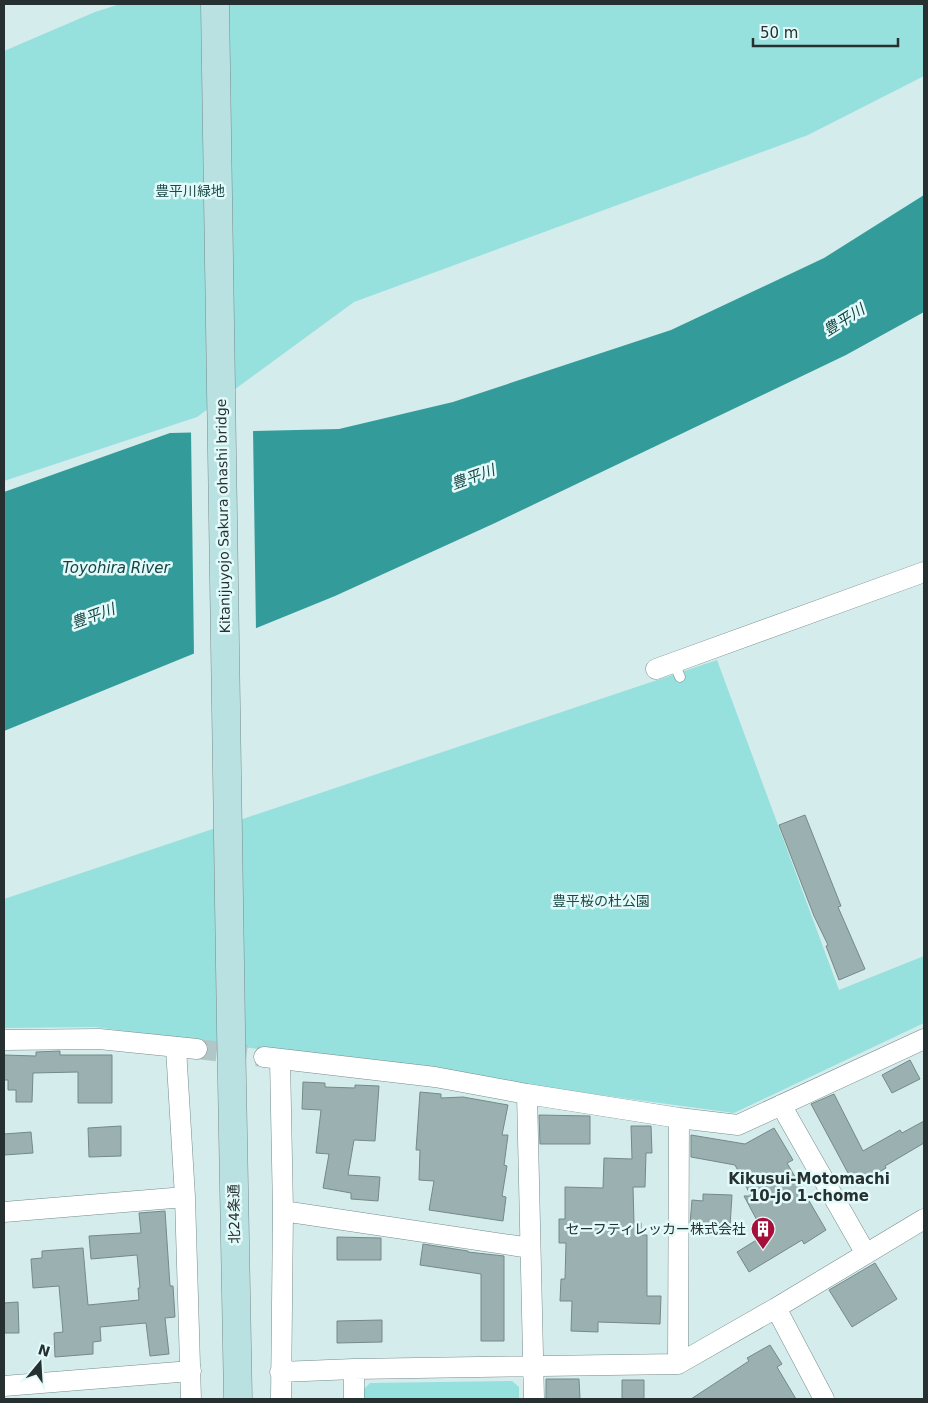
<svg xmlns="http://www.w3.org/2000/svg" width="928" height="1403" font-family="'DejaVu Sans','Noto Sans JP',sans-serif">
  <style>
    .green { fill: #96e0de }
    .water { fill: #339c9a }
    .pier { fill: #d4eceb }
    .building { fill: #9bb1b1; stroke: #748a89 }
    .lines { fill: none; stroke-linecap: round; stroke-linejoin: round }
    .street-tunnel { stroke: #b1c6c6; stroke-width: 20; stroke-dasharray: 20 10; stroke-linecap: butt }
    .lane-casing { stroke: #778c8c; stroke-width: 11 }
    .street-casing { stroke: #778c8c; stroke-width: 21 }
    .secondary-casing { stroke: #778c8c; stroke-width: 29 }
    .lane { stroke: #fff; stroke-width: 10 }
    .street { stroke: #fff; stroke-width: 20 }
    .secondary { stroke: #bae1e1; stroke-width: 28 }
    .labels { text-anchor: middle; stroke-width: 5; stroke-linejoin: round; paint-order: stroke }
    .park-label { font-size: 14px; fill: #1c4a49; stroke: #e2faf9 }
    .street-label { font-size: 14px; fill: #273030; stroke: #e2faf9 }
    .poi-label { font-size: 14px; fill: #273030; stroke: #e2faf9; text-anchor: end }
    .water-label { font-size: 15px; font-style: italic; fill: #154343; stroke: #e2faf9 }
    .neighbourhood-label { font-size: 15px; font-weight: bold; fill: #273030; stroke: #e2faf9 }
  </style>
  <rect width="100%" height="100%" fill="#d4eceb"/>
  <path class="green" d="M 120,4 L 924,4 L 924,76 L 808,135 L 354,302 L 197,417 L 4,481 L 4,51 L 95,12 Z
    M 717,660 L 839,990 L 924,956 L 924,1023 L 734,1113 L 95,1027 L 4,1028 L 4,899 Z
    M 512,1381 L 519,1387 L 519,1399 L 364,1399 L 363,1390 L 370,1383 Z"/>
  <path class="water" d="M 924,195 L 924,312 L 846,355 L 495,523 L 335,596 L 4,731 L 4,492 L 170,433 L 339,429 L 453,402 L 671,330 L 824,258 Z"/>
  <path class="pier" d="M 253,428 L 256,631 L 194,657 L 191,430 Z"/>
  <path class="building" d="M 805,815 L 841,906 L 838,907 L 865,969 L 839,980 L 826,946 L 828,945 L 814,916 L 779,825 Z
    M 60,1051 L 60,1055 L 112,1055 L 112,1103 L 78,1103 L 78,1072 L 33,1073 L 32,1102 L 16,1102 L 16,1090 L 8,1090 L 8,1080 L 4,1080 L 4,1055 L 36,1056 L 36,1052 Z
    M 910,1060 L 920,1079 L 892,1093 L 882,1075 Z
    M 303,1082 L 325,1083 L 325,1087 L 355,1088 L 355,1085 L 379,1086 L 375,1141 L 354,1140 L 348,1175 L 380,1177 L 378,1201 L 351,1199 L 351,1193 L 323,1188 L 329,1154 L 316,1153 L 321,1110 L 302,1109 Z
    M 420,1092 L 441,1094 L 441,1098 L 463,1097 L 508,1105 L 502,1135 L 508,1135 L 504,1165 L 507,1166 L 502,1196 L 506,1197 L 503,1221 L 429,1210 L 434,1181 L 419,1180 L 420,1150 L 416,1150 Z
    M 834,1094 L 863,1151 L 900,1130 L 902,1133 L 924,1121 L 924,1143 L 885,1166 L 886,1168 L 855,1186 L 811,1104 Z
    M 539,1115 L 590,1116 L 590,1144 L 540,1144 Z
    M 121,1126 L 121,1156 L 89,1157 L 88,1128 Z
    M 631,1126 L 651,1126 L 652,1153 L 646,1153 L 645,1187 L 633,1187 L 634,1223 L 641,1223 L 641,1235 L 647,1235 L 647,1296 L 661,1296 L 660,1324 L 598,1322 L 598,1332 L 571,1331 L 572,1301 L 560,1301 L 561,1279 L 565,1279 L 566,1243 L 559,1243 L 559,1219 L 565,1219 L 565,1187 L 603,1188 L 604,1158 L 632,1159 Z
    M 774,1128 L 793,1160 L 787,1163 L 826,1230 L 804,1244 L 802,1240 L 749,1272 L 737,1252 L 776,1228 L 761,1228 L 744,1196 L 751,1196 L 735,1165 L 691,1157 L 691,1135 L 745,1144 Z
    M 31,1132 L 33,1153 L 4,1155 L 4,1134 Z
    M 703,1194 L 732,1195 L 730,1226 L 690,1224 L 692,1200 L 703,1201 Z
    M 165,1211 L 170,1286 L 173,1286 L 175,1317 L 165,1318 L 169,1354 L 150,1356 L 146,1323 L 100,1327 L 101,1341 L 93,1342 L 93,1354 L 55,1357 L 54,1333 L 63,1332 L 59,1286 L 33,1288 L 31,1259 L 42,1258 L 42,1251 L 83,1248 L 88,1305 L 139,1300 L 138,1288 L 140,1288 L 137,1255 L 91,1259 L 89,1236 L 141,1233 L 139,1213 Z
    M 337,1237 L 381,1238 L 381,1260 L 337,1260 Z
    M 423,1244 L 468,1251 L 468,1252 L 504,1256 L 504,1341 L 481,1341 L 481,1274 L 420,1265 Z
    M 875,1263 L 897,1299 L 852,1327 L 829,1290 Z
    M 18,1302 L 19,1333 L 4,1333 L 4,1303 Z
    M 382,1320 L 382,1342 L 337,1343 L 337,1321 Z
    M 770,1345 L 782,1364 L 777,1367 L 796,1399 L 691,1399 L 749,1361 L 747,1358 Z
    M 546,1379 L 579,1379 L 580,1399 L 546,1399 Z
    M 622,1380 L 644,1380 L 644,1399 L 622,1399 Z"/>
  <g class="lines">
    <path class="street-tunnel" d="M 197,1049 L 264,1057"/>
    <defs>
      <path id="lane" d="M 674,663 L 680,677"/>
      <path id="street" d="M 656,669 L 924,572
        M 4,1040 L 99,1039 L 197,1049
        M 176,1048 L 185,1197 L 191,1399
        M 264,1057 L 435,1077 L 527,1094 L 679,1118 L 738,1125 L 924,1039
        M 280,1059 L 283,1211 L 281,1399
        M 527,1094 L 534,1399
        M 781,1105 L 866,1254
        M 283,1211 L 530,1248
        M 4,1212 L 185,1197
        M 776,1308 L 824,1399
        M 678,1364 L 679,1118
        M 280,1372 L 354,1369 L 678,1364 L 776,1308 L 924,1219
        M 4,1386 L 191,1371
        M 354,1399 L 354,1369"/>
      <path id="secondary" d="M 215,4 L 231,1028 L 238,1399"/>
    </defs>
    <use href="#lane" class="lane-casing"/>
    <use href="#street" class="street-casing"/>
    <use href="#secondary" class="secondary-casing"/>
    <use href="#lane" class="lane"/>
    <use href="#street" class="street"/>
    <use href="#secondary" class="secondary"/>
  </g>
  <defs>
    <symbol id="building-pin" viewBox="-11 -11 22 30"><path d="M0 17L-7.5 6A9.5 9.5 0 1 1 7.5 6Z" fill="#a70f3b" stroke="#e2faf9"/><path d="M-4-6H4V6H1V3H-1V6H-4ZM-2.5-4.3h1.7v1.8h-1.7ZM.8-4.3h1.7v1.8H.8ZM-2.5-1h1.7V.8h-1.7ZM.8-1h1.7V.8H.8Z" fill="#fff"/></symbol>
  </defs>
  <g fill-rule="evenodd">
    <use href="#building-pin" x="749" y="1215" width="28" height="38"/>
  </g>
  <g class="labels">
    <g class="park-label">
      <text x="190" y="196">豊平川緑地</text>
      <text x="601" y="906">豊平桜の杜公園</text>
    </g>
    <g class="street-label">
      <text transform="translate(223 516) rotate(-91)" y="5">Kitanijuyojo Sakura ohashi bridge</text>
      <text transform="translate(234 1214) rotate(-91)" y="5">北24条通</text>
    </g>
    <g class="poi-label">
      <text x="746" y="1234">セーフティレッカー株式会社</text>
    </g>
    <g class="water-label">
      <text transform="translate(844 320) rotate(-32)" y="5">豊平川</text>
      <text transform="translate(473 477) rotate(-20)" y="5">豊平川</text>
      <text x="116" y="573">Toyohira River</text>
      <text transform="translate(93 616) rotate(-20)" y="5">豊平川</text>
    </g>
    <g class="neighbourhood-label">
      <text x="809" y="1184">Kikusui-Motomachi<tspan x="809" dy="17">10-jo 1-chome</tspan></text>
    </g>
  </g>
  <rect width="928" height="1403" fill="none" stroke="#273030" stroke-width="10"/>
  <g transform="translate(40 1363) rotate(18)" stroke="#e2faf9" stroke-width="4" paint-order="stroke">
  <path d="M0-4L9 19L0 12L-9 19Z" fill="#273030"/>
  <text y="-8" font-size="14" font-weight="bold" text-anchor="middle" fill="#273030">N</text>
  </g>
  <path d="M753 38v8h145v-8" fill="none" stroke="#273030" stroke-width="2.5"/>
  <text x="760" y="38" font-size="15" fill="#273030" stroke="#e2faf9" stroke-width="4" paint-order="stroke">50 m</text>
</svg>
